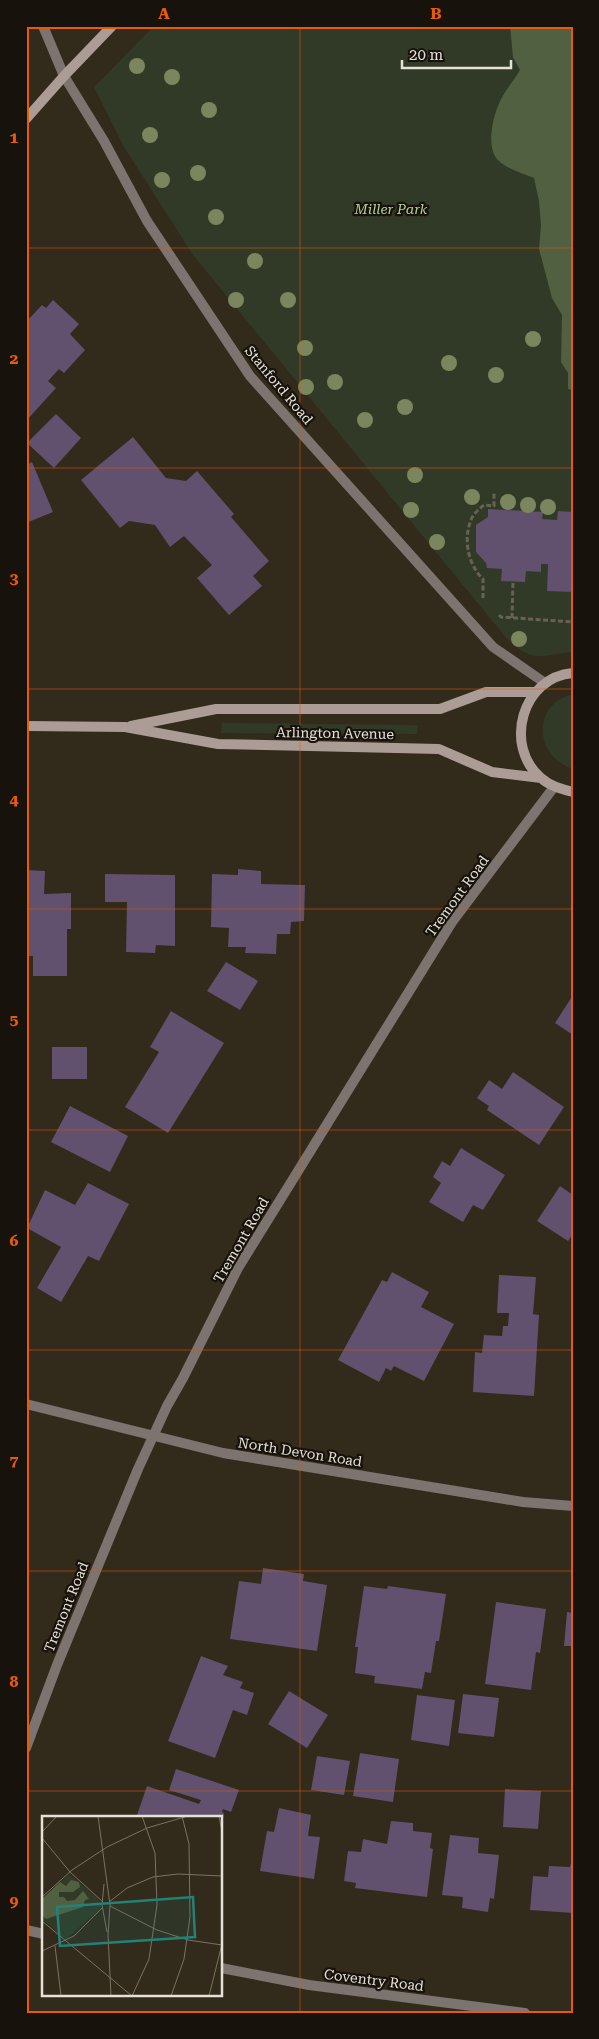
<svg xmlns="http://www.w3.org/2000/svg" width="599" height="2039" font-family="'Roboto Serif',serif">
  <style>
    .green { fill: #313a27 }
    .forest { fill: #516041 }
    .building { fill: #61506e }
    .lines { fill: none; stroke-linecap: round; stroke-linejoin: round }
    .path { stroke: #696254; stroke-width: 3; stroke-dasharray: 5 2.5; stroke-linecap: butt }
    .street { stroke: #7d736f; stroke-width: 10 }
    .secondary { stroke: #ab9c96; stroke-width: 10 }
    .tree { fill: #7b865f }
    .grid { fill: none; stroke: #e8590c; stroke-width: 1; stroke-opacity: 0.55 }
    .labels { text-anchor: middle; stroke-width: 4.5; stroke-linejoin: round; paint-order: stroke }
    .park-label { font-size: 14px; font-style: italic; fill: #b6d198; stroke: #17130c }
    .street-label { font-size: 14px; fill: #e6e1d6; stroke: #17130c }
    .inset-road { fill: none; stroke: #7a7365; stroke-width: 1 }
    .view { fill: #248178; fill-opacity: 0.15; stroke: #248178; stroke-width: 2.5 }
    .inset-edge { fill: none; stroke: #e6e1d6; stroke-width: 2.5 }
    .neatline { fill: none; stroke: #e8590c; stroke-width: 2 }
    .grid-label { font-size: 16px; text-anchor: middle; font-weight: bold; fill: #e8590c }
  </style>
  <rect width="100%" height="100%" fill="#322a1a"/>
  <path class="green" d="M 154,26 L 573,26 L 573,652 C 541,655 534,664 507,639 L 193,255 L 124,147 L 94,87 Z
    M 573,694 L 573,769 C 534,757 531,704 573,694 Z
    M 222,723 L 418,725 L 417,734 L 221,733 Z"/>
  <path class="forest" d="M 510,26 L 573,26 L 573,390 L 568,389 L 568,373 L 561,362 L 562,315 L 552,298 L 539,249 L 541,225 L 539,201 L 534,178 C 522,173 509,170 499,161 C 486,150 492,121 498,106 C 502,94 513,82 520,70 L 513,57 Z"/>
  <path class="building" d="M 53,300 L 79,324 L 70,334 L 85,350 L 64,373 L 59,369 L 48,381 L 56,388 L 26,421 L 26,322 L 42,305 L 46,308 Z
    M 56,414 L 81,438 L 54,468 L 27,443 Z
    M 133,437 L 166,478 L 186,481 L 197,471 L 234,514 L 231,517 L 269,561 L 253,576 L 262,586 L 229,615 L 197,578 L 212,565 L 184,536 L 170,547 L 155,525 L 129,521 L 120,528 L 81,480 Z
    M 32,462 L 53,512 L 26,523 L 26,465 Z
    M 488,509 L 543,512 L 542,519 L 557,520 L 558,511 L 573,512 L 573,592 L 547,591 L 548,564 L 541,564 L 541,572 L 526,571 L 525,582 L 501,581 L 502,569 L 487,568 L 486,563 L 476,552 L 476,525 L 488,517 Z
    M 238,869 L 261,871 L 261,884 L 305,885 L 304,921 L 291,922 L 290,934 L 277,934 L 276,954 L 245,953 L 246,947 L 228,947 L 229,928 L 211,927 L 212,874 L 238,875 Z
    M 26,870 L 45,871 L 44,894 L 71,893 L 71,929 L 67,929 L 67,976 L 33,976 L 33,956 L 26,956 Z
    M 105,874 L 175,875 L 175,946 L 156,945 L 155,953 L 126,952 L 127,902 L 105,902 Z
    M 226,962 L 258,981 L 240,1010 L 207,991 Z
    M 573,995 L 573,1035 L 555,1023 Z
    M 171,1011 L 224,1043 L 168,1133 L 125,1107 L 159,1052 L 150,1047 Z
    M 52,1047 L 87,1047 L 87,1079 L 52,1079 Z
    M 513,1072 L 564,1107 L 539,1145 L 487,1110 L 489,1106 L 477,1098 L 489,1080 L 502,1089 Z
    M 70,1106 L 128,1136 L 110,1172 L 51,1142 Z
    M 461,1148 L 505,1175 L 483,1210 L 473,1205 L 463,1222 L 429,1202 L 441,1183 L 433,1177 L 442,1161 L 450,1166 Z
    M 88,1183 L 129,1204 L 99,1261 L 88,1256 L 61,1302 L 37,1288 L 61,1247 L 27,1228 L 45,1190 L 75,1205 Z
    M 560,1186 L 573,1195 L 573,1234 L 568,1241 L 537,1221 Z
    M 392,1272 L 429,1292 L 421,1307 L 454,1324 L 424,1381 L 394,1366 L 391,1371 L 386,1368 L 379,1382 L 338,1360 L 382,1280 L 387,1282 Z
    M 499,1275 L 536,1277 L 533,1314 L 539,1315 L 534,1396 L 473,1392 L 475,1352 L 482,1353 L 484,1335 L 502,1336 L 503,1326 L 508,1326 L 509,1313 L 497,1313 Z
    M 263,1568 L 304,1574 L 303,1581 L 327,1585 L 317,1651 L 230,1639 L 239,1581 L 261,1584 Z
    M 364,1586 L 387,1589 L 388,1586 L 446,1594 L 439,1641 L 436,1641 L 431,1673 L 425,1672 L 422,1689 L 374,1683 L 375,1676 L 355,1673 L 358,1647 L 355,1647 Z
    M 496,1602 L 546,1609 L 540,1653 L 536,1652 L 531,1690 L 485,1684 Z
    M 567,1612 L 573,1613 L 573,1646 L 564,1646 Z
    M 201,1656 L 228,1666 L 223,1675 L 243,1682 L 240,1688 L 254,1693 L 247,1715 L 233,1710 L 215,1758 L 168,1741 Z
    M 289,1691 L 328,1715 L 307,1748 L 268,1724 Z
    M 463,1694 L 499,1698 L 494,1737 L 458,1733 Z
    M 417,1695 L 455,1700 L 449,1746 L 411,1740 Z
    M 360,1753 L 399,1759 L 393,1802 L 353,1796 Z
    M 317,1756 L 350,1761 L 344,1795 L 311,1790 Z
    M 176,1769 L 239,1790 L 231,1812 L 223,1809 L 222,1812 L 224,1813 L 223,1818 L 136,1818 L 147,1786 L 199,1804 L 201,1800 L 169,1790 Z
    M 505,1789 L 541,1791 L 538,1829 L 503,1827 Z
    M 279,1808 L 311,1815 L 308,1836 L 320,1837 L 314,1879 L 260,1871 L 267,1831 L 274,1832 Z
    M 391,1821 L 413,1823 L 413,1831 L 432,1833 L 430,1848 L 433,1849 L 427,1897 L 355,1888 L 356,1883 L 344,1881 L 348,1851 L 361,1852 L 363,1839 L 387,1844 Z
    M 450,1835 L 479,1838 L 478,1853 L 499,1855 L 494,1899 L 490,1898 L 488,1912 L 462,1908 L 463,1897 L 442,1895 Z
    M 572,1859 L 573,1913 L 530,1910 L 533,1876 L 548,1877 L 549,1866 L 570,1867 Z"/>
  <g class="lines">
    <path class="path" d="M 483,598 L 483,579 C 468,565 463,539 471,520 C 473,514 479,509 484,505 L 494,506 L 494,493
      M 499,615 L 501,617 L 573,622
      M 512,618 L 513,582"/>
    <path class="street" d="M 43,26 L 64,76 L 104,141 L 147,221 L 250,376 L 493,647 L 545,683
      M 26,1404 L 223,1453 L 523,1502 L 573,1506
      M 26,1748 L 57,1665 L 138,1469 L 167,1406 L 183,1378 L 238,1268 L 452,922 L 554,787
      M 26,1930 L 44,1934
      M 221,1968 L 309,1985 L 525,2013"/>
    <path class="secondary" d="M 26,119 L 64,76 L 112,26
      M 573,673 C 522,677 503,746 541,778 C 550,786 561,789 573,792
      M 26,726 L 125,727 L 218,744 L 439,749 L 492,772 L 541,778
      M 131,726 L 216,709 L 440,709 L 486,692 L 535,692"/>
  </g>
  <g class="tree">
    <circle cx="137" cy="66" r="8"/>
    <circle cx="172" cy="77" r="8"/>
    <circle cx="209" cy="110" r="8"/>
    <circle cx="150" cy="135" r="8"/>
    <circle cx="198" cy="173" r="8"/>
    <circle cx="162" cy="180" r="8"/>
    <circle cx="216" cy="217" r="8"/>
    <circle cx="255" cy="261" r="8"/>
    <circle cx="236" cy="300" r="8"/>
    <circle cx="288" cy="300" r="8"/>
    <circle cx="533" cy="339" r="8"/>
    <circle cx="305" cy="348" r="8"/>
    <circle cx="449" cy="363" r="8"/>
    <circle cx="496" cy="375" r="8"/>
    <circle cx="335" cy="382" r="8"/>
    <circle cx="306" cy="387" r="8"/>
    <circle cx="405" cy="407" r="8"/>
    <circle cx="365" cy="420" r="8"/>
    <circle cx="415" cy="475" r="8"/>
    <circle cx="472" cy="497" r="8"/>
    <circle cx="508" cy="502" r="8"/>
    <circle cx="528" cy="505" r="8"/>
    <circle cx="548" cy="507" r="8"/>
    <circle cx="411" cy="510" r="8"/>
    <circle cx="437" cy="542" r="8"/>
    <circle cx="519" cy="639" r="8"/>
  </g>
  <path class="grid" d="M 300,26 L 300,2013M 26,248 L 573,248M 26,468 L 573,468M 26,689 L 573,689M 26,909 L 573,909M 26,1130 L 573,1130M 26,1350 L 573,1350M 26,1571 L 573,1571M 26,1791 L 573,1791"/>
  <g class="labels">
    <g class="park-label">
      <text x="391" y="214">Miller Park</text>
    </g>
    <g class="street-label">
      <text transform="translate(279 385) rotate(50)" y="5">Stanford Road</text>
      <text transform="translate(335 733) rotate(1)" y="5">Arlington Avenue</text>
      <text transform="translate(457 896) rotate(-54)" y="5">Tremont Road</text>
      <text transform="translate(241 1240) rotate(-60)" y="5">Tremont Road</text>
      <text transform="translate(300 1452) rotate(9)" y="5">North Devon Road</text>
      <text transform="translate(66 1607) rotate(-68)" y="5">Tremont Road</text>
      <text transform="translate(374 1980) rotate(7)" y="5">Coventry Road</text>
    </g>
  </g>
  <g transform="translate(42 1816)">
    <rect width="180" height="180" fill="#322a1a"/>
    <path d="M 27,58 L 58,84 L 59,92 L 23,124 L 0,103 L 0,83 Z" fill="#313a27"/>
    <path d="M 29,64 L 37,66 L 38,71 L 31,76 L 17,76 L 17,81 L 22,81 L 25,85 L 33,84 L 41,75 L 47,83 L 43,84 L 41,91 L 4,103 L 0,99 L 0,83 L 18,66 L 24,70 Z" fill="#516041"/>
    <path class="inset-road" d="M 56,0 L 68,89 L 66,119 L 69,180M 177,0 L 180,16M 0,16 L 15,0M 0,22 L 28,56 L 61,86M 62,68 L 60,89 L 65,116M 0,81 L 30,54 L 65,31 L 105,12 L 146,0M 67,86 L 85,72 L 111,61 L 136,58 L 180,60M 68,90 L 115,114 L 146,124 L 180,129M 0,105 L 90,180M 13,130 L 19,180M 0,135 L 32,120 L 61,91M 90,180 L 107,143 L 115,89 L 113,37 L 100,0M 129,180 L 142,143 L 148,101 L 147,28 L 140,0M 167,180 L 180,128"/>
    <path class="view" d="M 151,81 L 153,121 L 18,130 L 15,91 Z"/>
    <rect width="180" height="180" class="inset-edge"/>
  </g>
  <rect width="599" height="2039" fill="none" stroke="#17130c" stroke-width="55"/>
  <path d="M402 60v8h109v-8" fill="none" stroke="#e6e1d6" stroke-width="2.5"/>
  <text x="409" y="60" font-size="15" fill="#e6e1d6" stroke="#17130c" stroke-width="4" paint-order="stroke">20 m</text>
  <rect x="28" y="28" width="544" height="1984" class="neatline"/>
  <g class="grid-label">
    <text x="164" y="19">A</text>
    <text x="436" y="19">B</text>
    <text x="14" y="143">1</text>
    <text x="14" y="364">2</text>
    <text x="14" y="584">3</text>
    <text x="14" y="805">4</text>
    <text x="14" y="1025">5</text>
    <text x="14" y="1246">6</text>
    <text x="14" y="1466">7</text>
    <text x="14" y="1687">8</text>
    <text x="14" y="1907">9</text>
  </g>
</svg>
